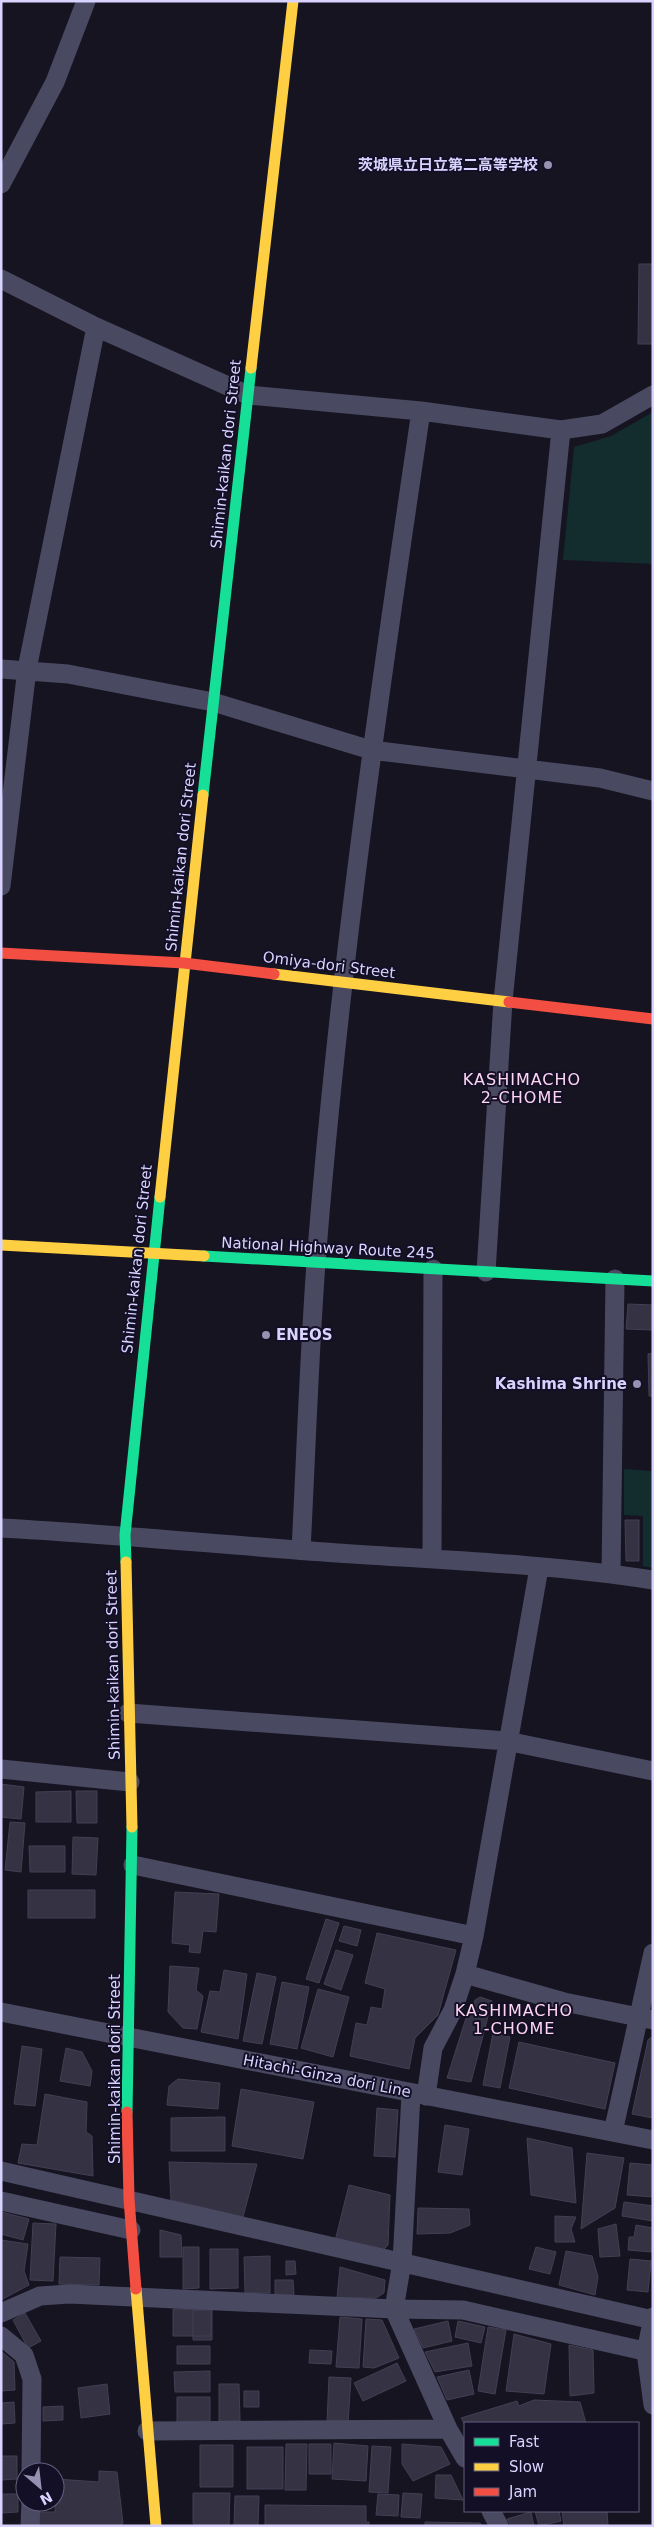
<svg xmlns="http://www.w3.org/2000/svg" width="654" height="2527" font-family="'DejaVu Sans','Noto Sans JP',sans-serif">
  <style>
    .green { fill: #132c2d }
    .building { fill: #343243; stroke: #433f54 }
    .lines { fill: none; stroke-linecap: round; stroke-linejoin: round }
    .street { stroke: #4a4962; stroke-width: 19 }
    .fast { stroke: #16e098; stroke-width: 11 }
    .slow { stroke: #ffcf43; stroke-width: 11 }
    .jam { stroke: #f24e42; stroke-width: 11 }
    .poi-dot { fill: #9591b1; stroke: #130f26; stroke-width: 2 }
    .labels { text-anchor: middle; stroke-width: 4; stroke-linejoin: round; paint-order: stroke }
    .poi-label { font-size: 15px; font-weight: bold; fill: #d9d4ff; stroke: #130f26; text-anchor: end }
    .street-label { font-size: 15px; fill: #d9d4ff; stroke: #130f26 }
    .neighbourhood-label { font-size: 16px; letter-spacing: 1px; fill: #ffd6f0; stroke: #130f26 }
  </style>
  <rect width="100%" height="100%" fill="#161421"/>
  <path class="green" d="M 653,412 L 653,564 L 563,560 L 574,447 L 611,436 Z
    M 624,1469 L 652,1471 L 653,1568 L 643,1566 L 643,1516 L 624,1515 Z"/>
  <path class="building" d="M 639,264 L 653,264 L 653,344 L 638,344 Z
    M 628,1304 L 653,1305 L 653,1330 L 626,1329 Z
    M 653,1353 L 653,1396 L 649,1396 L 648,1354 Z
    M 625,1520 L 639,1520 L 639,1561 L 626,1561 Z
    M 1,1784 L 24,1787 L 21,1819 L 1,1817 Z
    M 71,1791 L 71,1822 L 36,1822 L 36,1792 Z
    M 76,1791 L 97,1791 L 97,1823 L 77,1823 Z
    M 10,1822 L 25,1823 L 21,1872 L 5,1870 Z
    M 73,1837 L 98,1838 L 96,1875 L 72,1874 Z
    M 29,1846 L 65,1846 L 65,1872 L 30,1872 Z
    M 28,1890 L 95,1890 L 95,1918 L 28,1918 Z
    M 175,1892 L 219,1894 L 216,1932 L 203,1931 L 200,1953 L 189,1952 L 190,1945 L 172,1943 Z
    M 326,1919 L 339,1923 L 319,1983 L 306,1979 Z
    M 344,1926 L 361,1930 L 357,1946 L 339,1941 Z
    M 377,1933 L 456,1950 L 438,2015 L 415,2038 L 409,2069 L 350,2056 L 356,2023 L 367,2025 L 371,2007 L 382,2009 L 385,1989 L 365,1983 Z
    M 336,1950 L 353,1955 L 341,1990 L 324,1984 Z
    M 170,1966 L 199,1968 L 196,1990 L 203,1996 L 197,2029 L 183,2028 L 168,2012 Z
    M 224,1970 L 247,1974 L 238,2039 L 201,2032 L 210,1991 L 220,1992 Z
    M 257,1973 L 276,1977 L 262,2044 L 243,2041 Z
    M 282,1982 L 309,1987 L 297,2049 L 270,2044 Z
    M 318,1989 L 349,1997 L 333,2057 L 301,2048 Z
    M 480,1997 L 492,2001 L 471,2082 L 447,2078 L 467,2015 L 472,2013 L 475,2000 Z
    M 493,2033 L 510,2037 L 500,2088 L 483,2085 Z
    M 653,2036 L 653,2118 L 632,2114 L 648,2040 Z
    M 519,2042 L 615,2063 L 605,2109 L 509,2088 Z
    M 22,2046 L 42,2049 L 35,2106 L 14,2104 Z
    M 66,2048 L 82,2052 L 92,2071 L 90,2086 L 60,2081 Z
    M 178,2079 L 220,2083 L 218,2109 L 167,2105 L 169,2086 Z
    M 241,2089 L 314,2102 L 303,2159 L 232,2146 Z
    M 45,2094 L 87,2102 L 86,2132 L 92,2136 L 93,2176 L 18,2163 L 22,2144 L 37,2145 Z
    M 377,2108 L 398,2110 L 395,2157 L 374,2156 Z
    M 225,2117 L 225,2151 L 171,2151 L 171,2118 Z
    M 445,2125 L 469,2129 L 462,2175 L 438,2172 Z
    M 527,2138 L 572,2148 L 576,2203 L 531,2195 Z
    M 587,2153 L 624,2158 L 615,2208 L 581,2229 Z
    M 169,2162 L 257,2164 L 243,2217 L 171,2200 Z
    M 630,2163 L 653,2165 L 653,2197 L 627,2195 Z
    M 349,2185 L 390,2195 L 388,2245 L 382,2251 L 335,2241 Z
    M 624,2202 L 653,2206 L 653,2221 L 622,2216 Z
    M 418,2208 L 469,2209 L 470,2225 L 450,2233 L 417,2234 Z
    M 1,2212 L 29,2219 L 23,2240 L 1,2234 Z
    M 555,2216 L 576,2217 L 571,2229 L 575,2242 L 555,2242 Z
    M 33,2223 L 56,2224 L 53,2281 L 30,2280 Z
    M 616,2224 L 620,2256 L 600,2257 L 598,2229 Z
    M 636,2225 L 653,2228 L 652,2252 L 628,2250 L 629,2237 L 634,2237 Z
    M 160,2230 L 181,2235 L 182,2257 L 160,2257 Z
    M 1,2240 L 28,2244 L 24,2271 L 29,2285 L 1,2300 Z
    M 183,2247 L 199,2247 L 199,2288 L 183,2289 Z
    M 536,2247 L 556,2252 L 550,2274 L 529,2269 Z
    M 210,2249 L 238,2249 L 238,2288 L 210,2289 Z
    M 566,2251 L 592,2256 L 598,2277 L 595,2295 L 559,2285 Z
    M 270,2256 L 270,2293 L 245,2293 L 244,2257 Z
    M 60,2257 L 100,2258 L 99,2285 L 59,2284 Z
    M 630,2259 L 651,2261 L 648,2292 L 627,2290 Z
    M 286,2261 L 295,2261 L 296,2274 L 286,2275 Z
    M 340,2267 L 385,2280 L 384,2293 L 376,2298 L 337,2298 Z
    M 275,2280 L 293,2280 L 294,2295 L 275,2296 Z
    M 173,2309 L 211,2309 L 211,2336 L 173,2336 Z
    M 193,2310 L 212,2310 L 212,2340 L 193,2340 Z
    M 25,2313 L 41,2341 L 28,2348 L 13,2320 Z
    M 340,2317 L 362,2319 L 359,2368 L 336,2367 Z
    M 366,2319 L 382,2320 L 399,2358 L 374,2368 L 363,2367 Z
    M 448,2321 L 452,2341 L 423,2348 L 414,2329 Z
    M 458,2321 L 485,2327 L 481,2343 L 455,2337 Z
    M 488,2327 L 506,2330 L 495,2394 L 478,2391 Z
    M 514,2334 L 551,2344 L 544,2394 L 506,2391 Z
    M 468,2343 L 472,2366 L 435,2372 L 425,2352 Z
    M 569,2345 L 593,2350 L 594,2393 L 570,2396 Z
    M 177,2346 L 210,2346 L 210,2364 L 177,2364 Z
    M 310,2350 L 332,2351 L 331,2364 L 309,2363 Z
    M 1,2351 L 14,2362 L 15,2390 L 1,2391 Z
    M 397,2363 L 406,2381 L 363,2401 L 354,2383 Z
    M 469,2370 L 474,2394 L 447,2400 L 437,2377 Z
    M 210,2371 L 210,2392 L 175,2392 L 174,2372 Z
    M 329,2377 L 351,2378 L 348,2423 L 327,2422 Z
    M 107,2384 L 110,2414 L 81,2418 L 78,2388 Z
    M 219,2384 L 239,2384 L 240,2421 L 219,2421 Z
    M 244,2391 L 259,2391 L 259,2407 L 244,2407 Z
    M 177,2397 L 210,2397 L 210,2421 L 177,2422 Z
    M 534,2400 L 580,2402 L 586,2423 L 465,2423 L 465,2425 L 461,2418 L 517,2401 L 519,2406 Z
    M 14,2402 L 15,2423 L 1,2424 L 1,2403 Z
    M 63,2406 L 63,2420 L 43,2421 L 43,2407 Z
    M 334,2443 L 368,2446 L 366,2481 L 332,2479 Z
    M 286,2444 L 307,2444 L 306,2490 L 285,2490 Z
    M 309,2444 L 331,2444 L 331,2474 L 309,2474 Z
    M 402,2444 L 441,2447 L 450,2464 L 413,2481 L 402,2464 Z
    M 200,2445 L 233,2445 L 233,2487 L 200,2487 Z
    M 372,2446 L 391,2447 L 388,2493 L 369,2492 Z
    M 247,2447 L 283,2447 L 283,2489 L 247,2489 Z
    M 1,2456 L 17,2456 L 17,2479 L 1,2480 Z
    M 99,2471 L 117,2472 L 123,2523 L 120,2526 L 38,2526 L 38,2512 L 55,2512 L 56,2479 L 99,2482 Z
    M 436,2475 L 451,2475 L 463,2500 L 435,2498 Z
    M 193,2493 L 230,2493 L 229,2526 L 195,2526 L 193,2523 Z
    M 403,2493 L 422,2494 L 420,2518 L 401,2517 Z
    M 1,2494 L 18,2494 L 18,2512 L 1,2513 Z
    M 378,2494 L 399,2495 L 398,2516 L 376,2515 Z
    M 235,2496 L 259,2496 L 258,2526 L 234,2526 Z
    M 265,2505 L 366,2506 L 366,2522 L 369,2522 L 369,2526 L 265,2526 Z
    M 535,2511 L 559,2511 L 561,2521 L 539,2526 Z
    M 562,2511 L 607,2511 L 608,2526 L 564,2526 Z
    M 531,2512 L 534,2526 L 511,2526 L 507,2519 Z
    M 425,2522 L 480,2523 L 482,2526 L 425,2526 Z"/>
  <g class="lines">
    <path class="street" d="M 1,184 L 55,82 L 86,1
      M 1,279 L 96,327 L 248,395 L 421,411 L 561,430 L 602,424 L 653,395
      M 1,669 L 68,674 L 213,702 L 371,750 L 600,778 L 653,791
      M 1,886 L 27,669 L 96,327
      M 486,1272 L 503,1001 L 561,430
      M 1,1528 C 113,1534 225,1545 337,1553 C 442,1560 549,1564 653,1580
      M 301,1550 C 306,1455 309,1358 316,1263 C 338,977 379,694 421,411
      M 432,1559 L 433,1269
      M 611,1574 L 615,1279
      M 128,1713 L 507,1741 L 653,1771
      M 1,1769 L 130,1782
      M 133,1865 L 474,1936 L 465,1974 L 564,2002 L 653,2020
      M 474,1936 L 539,1568
      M 1,2012 L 653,2140
      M 411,2094 L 402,2262 L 394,2309 L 448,2429 L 465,2458
      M 426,2096 L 433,2048 L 453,2010 L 465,1974
      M 613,2132 L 653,1953
      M 1,2171 L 653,2320
      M 1,2201 L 131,2230
      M 1,2313 L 40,2296 L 69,2294 L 394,2309 L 463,2310 L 653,2353
      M 653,2317 L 646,2352 L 653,2405
      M 1,2336 L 24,2355 L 32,2379 L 31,2472
      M 147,2431 L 448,2429
      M 491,2511 L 499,2526
      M 30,2526 L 31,2502"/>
    <path class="fast" d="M 203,795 L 251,368
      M 204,1256 L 653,1281
      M 126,1562 L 125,1535 L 160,1197
      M 127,2112 L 132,1827"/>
    <path class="slow" d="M 251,368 L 293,1
      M 274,974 L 509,1002
      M 160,1197 L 203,795
      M 1,1245 L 204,1256
      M 126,1562 L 132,1827
      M 136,2289 L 156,2526"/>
    <path class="jam" d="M 1,953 L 184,963 L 274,974
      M 509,1002 L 653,1019
      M 127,2112 L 129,2199 L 136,2289"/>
  </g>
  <g class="poi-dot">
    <circle cx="548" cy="165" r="5"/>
    <circle cx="266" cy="1335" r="5"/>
    <circle cx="637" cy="1384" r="5"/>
  </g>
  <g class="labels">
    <g class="poi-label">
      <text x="538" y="170">茨城県立日立第二高等学校</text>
      <text x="276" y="1340" text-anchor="start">ENEOS</text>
      <text x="627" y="1389">Kashima Shrine</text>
    </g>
    <g class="street-label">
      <text transform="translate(226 454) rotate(-84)" y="5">Shimin-kaikan dori Street</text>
      <text transform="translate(181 857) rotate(-84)" y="5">Shimin-kaikan dori Street</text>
      <text transform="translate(329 965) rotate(7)" y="5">Omiya-dori Street</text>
      <text transform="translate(328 1248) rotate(3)" y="5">National Highway Route 245</text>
      <text transform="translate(137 1259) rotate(-84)" y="5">Shimin-kaikan dori Street</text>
      <text transform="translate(113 1665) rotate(-91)" y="5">Shimin-kaikan dori Street</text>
      <text transform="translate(115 2069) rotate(-90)" y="5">Shimin-kaikan dori Street</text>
      <text transform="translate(327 2076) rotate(11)" y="5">Hitachi-Ginza dori Line</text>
    </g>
    <g class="neighbourhood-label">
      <text x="522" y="1085">KASHIMACHO<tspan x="522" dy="18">2-CHOME</tspan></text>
      <text x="514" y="2016">KASHIMACHO<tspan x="514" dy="18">1-CHOME</tspan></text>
    </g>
  </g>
  <rect width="654" height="2527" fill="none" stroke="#d9d4ff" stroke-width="5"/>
  <rect x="464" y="2422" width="175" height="90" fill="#130f26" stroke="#625e7d"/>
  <rect x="474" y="2438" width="25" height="8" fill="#16e098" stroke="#625e7d"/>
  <text x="509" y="2447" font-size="15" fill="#d9d4ff">Fast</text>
  <rect x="474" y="2463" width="25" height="8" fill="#ffcf43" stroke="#625e7d"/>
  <text x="509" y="2472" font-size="15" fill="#d9d4ff">Slow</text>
  <rect x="474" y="2488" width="25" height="8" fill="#f24e42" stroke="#625e7d"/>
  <text x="509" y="2497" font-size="15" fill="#d9d4ff">Jam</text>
  <g transform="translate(40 2487) rotate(152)"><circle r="24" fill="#130f26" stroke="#625e7d"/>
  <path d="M0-4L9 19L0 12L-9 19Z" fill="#9591b1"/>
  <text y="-8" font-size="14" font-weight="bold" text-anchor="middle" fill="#d9d4ff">N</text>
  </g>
</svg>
